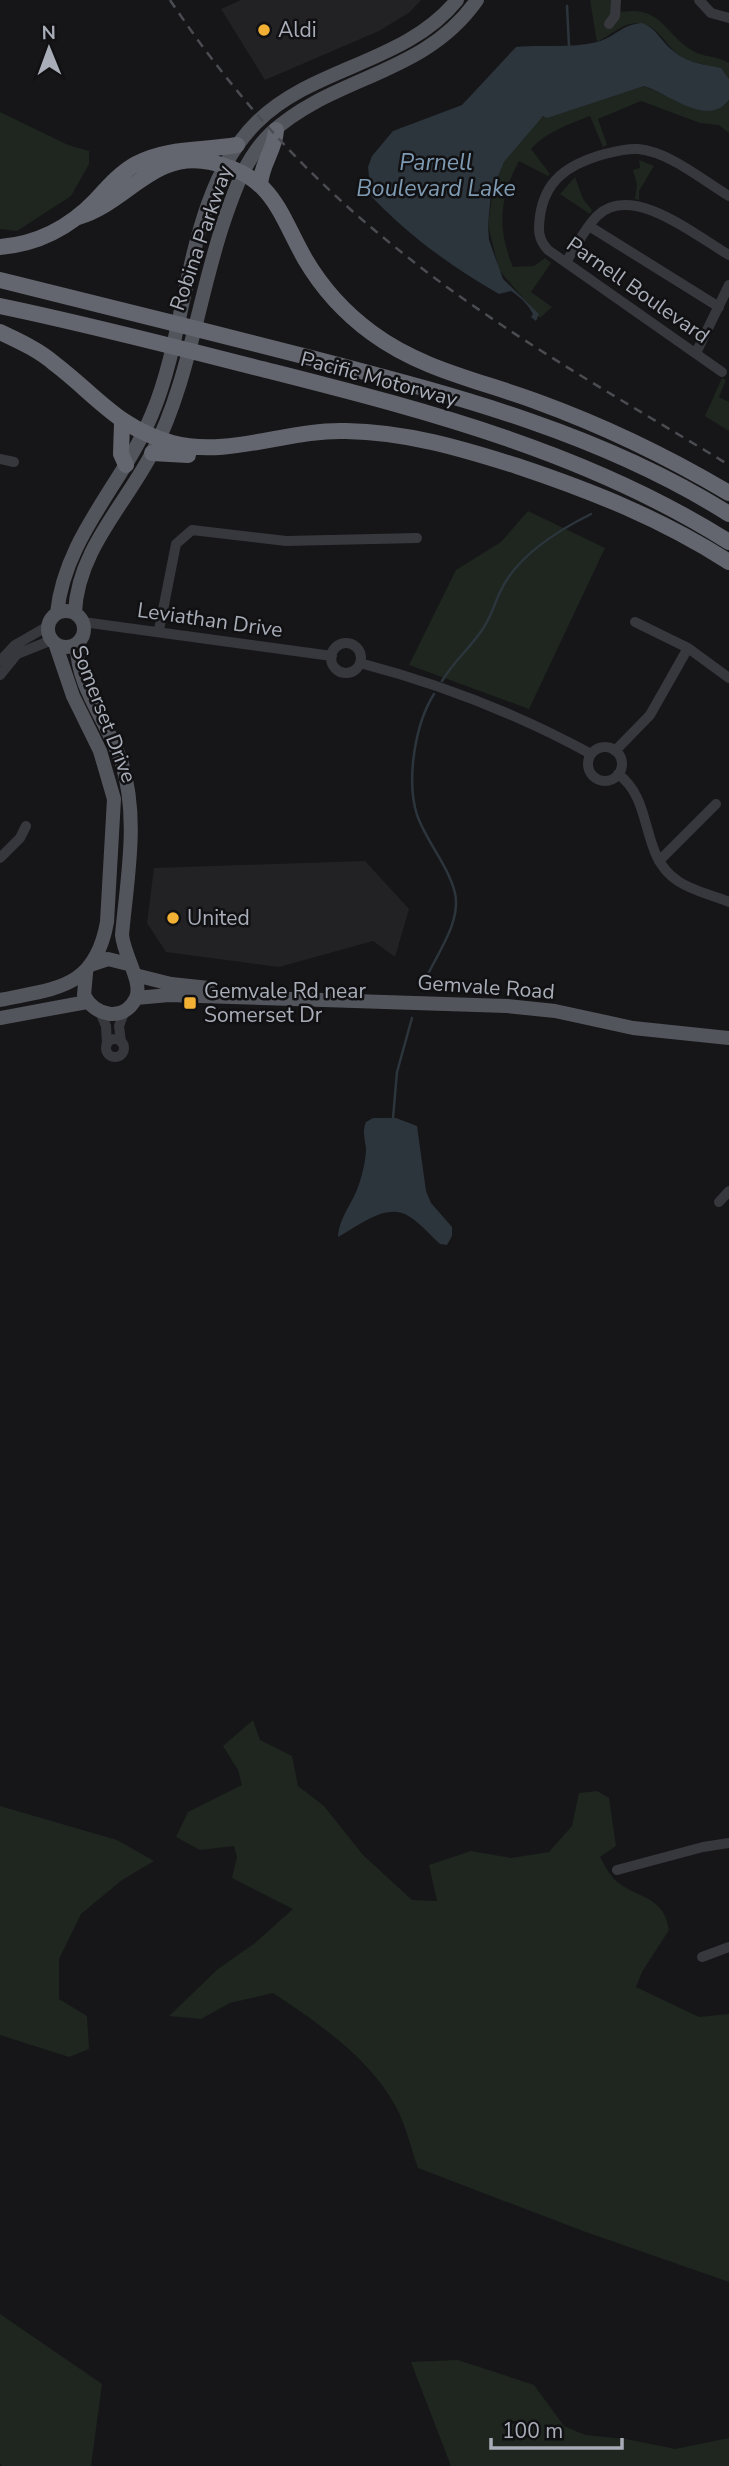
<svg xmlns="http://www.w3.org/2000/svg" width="729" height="2466" font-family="'Nunito Sans',sans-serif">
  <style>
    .built { fill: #222225 }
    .green { fill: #1e261f }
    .water { fill: #2c353c }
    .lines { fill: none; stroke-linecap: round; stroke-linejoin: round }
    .stream { stroke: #2c353c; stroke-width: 2.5 }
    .minor { stroke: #37383d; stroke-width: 10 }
    .major { stroke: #53555c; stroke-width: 14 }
    .highway { stroke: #63666e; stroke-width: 16 }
    .rail { stroke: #4a4c52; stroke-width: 2.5; stroke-dasharray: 9 7; stroke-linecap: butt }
    .poi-dot { fill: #f2b134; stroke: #111113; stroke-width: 2.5 }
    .labels { text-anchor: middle; stroke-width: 5; stroke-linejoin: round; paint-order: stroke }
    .poi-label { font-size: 21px; fill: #a8adb8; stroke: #111113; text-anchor: start }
    .street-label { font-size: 21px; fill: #a8adb8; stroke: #111113 }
    .water-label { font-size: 23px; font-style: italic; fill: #7f9bb3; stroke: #111113 }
  </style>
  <rect width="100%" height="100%" fill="#161618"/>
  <path class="built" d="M 241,0 L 421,0 L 410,12 L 379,31 L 265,80 L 221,9 Z
    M 365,861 L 409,909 L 395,957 L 373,941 L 279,967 L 166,952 L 147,923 L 154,868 Z"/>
  <path class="green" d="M 590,0 L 612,0 L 622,12 C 664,5 665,38 697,53 C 707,57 719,57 729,63 L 729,79 C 719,63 695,66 680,56 C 667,47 659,27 642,24 C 625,20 612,35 597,42 Z
    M 644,86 L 696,109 L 726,104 L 729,100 L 729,133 L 719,125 L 700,123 L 641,101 L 598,119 L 607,145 L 603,147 L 590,116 C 569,124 546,132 531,149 L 550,174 L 548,176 L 519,161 C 499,198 497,229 513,267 L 534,266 L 545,258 L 551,263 L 531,292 L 552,307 L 540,318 L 499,270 L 488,225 L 494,182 L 504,162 L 539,118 Z
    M 0,112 L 68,145 L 89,151 L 89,164 L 71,196 L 17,231 L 0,229 Z
    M 639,160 L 654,166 L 639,191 L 639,200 L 635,199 L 637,185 L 633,170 L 640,168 Z
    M 575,177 L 583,199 L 592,210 L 590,214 L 560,194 Z
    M 722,378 L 726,380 L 719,397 L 729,402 L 729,431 L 705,416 Z
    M 528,511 L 605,548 L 529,709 L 409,665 L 456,570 L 501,542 Z
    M 253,1720 L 260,1740 L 292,1756 L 298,1786 L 324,1806 L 363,1855 L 412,1900 L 437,1901 L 429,1865 L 471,1851 L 511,1858 L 549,1852 L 572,1826 L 579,1793 L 597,1791 L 609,1798 L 616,1846 L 600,1857 C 604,1864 609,1874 615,1880 C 637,1899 664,1895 669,1930 L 642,1972 L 636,1987 L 699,2017 L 729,2014 L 729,2282 L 583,2231 L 418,2168 C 411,2149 406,2125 396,2107 C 370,2058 318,2023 273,1993 L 230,2003 L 201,2019 L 169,2016 L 218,1969 L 255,1943 L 293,1909 L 232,1878 L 237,1857 L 234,1846 L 200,1850 L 176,1837 L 188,1812 L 242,1785 L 238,1770 L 223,1746 Z
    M 0,1806 L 117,1840 L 154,1861 L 122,1880 L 81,1914 L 59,1959 L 59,1999 L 87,2016 L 89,2049 L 69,2057 L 0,2035 Z
    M 0,2314 L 102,2384 L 91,2466 L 2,2466 L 0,2463 Z
    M 458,2360 L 534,2385 L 564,2426 L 585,2435 L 626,2439 L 675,2449 L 729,2438 L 729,2466 L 451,2466 L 411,2362 Z"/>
  <path class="water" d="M 642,23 C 656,28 661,41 672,50 C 687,63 702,64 721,68 L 729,79 L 729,100 C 707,128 670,94 644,86 L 547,118 L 543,116 L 504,162 L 491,193 L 488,225 L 489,240 L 503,279 L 539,314 L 536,321 L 531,317 L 533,314 C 528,304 520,297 511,291 L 499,294 C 453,268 408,235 371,196 L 368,167 L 372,156 L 393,131 L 462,105 L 516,47 C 543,44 570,49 597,42 C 616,37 620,25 642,23 Z
    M 373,1118 L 396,1118 L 417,1126 L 426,1191 L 431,1203 L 452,1227 L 452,1236 L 447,1245 L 440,1244 C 430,1235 421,1224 410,1217 C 387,1201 359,1226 338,1237 C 339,1218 352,1204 358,1187 C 362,1176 366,1160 366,1149 C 365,1139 362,1132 366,1122 Z"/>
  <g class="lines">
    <path class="stream" d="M 567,6 L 569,46
      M 442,681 C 453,662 470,648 482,630 C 493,615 496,596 506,581 C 524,552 561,529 591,514
      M 421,989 C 432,960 462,925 455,893 C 448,865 426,841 417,815 C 406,780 415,724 434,694
      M 393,1118 L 397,1072 L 412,1018"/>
    <path class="minor" d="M 699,0 L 711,13 L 729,18
      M 609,24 L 615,16 L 616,0
      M 589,226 L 719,307
      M 566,262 C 576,247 584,229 597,216 C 632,182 696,236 729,255
      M 696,353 L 729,285
      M 722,372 L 548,250 C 538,239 538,230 540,216 C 545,180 568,165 601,155 C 613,152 625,148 638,149 C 670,152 702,180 729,196
      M 0,459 L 14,462
      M 83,622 L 332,656
      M 635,622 L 688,648 L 729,678
      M 159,630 L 176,544 L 192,530 L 286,541 L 417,538
      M331 658a15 15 0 1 1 30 0a15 15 0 1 1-30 0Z
      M 0,661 L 15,645 L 48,626
      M 360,663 C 440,684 518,714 591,754
      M 0,675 L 17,654 L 52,640
      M588 764a17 17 0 1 1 34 0a17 17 0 1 1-34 0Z
      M 615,751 L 650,715 L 688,648
      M 618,774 C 655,801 639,856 678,881 C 692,891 713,895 729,902
      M 0,858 L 20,838 L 26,826
      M 659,861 L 716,804
      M 100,1012 L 106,1026 L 107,1044
      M106 1048a9 9 0 1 1 18 0a9 9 0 1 1-18 0Z
      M 121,1042 L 119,1026 L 125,1010
      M 719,1202 L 729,1191
      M 617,1870 L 703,1847 L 729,1843
      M 702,1957 L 729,1947"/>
    <path class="major" d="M48 629a18 18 0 1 1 36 0a18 18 0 1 1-36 0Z
      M 75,612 C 78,550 125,505 152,453 C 188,386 199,294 224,221 C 235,189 246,157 271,133 C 334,75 424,76 477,0
      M 57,613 C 65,536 124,483 152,414 C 190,324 185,194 256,123 C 313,66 405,64 457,0
      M 77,644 C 76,688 109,723 122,764 C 139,818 127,879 122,935 C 124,956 143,982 136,998 C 124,1023 94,1016 84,995 L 86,973
      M 93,964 L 108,959 L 128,964
      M 135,975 L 171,984 L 209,988
      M 136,998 L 169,995 L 507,1006 L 555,1011 L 633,1028 L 729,1038
      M 0,1000 C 57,988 95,989 107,922 L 114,799 L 100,751 L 73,696 L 55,643
      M 0,1018 L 87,1002"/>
    <path class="highway" d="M 260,185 C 261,164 275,150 276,130
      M 78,217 C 127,203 153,150 210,162 C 273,175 278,211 305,259 C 322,288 346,314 372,333 C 422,370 482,381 538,402 C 604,426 668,457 729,493
      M 0,247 C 37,244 70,227 96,200 C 108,187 120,173 136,164 C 168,147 203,151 237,145
      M 0,280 C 106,306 213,333 319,360 C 461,397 604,435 729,514
      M 0,306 C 92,325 183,349 274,372 C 432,412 590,454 729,542
      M 0,332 C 19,341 39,350 55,364 C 97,396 118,428 172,443 C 229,458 288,429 346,431 C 406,432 460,448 517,466 C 592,491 662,519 729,562
      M 122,423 L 121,454 L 126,465
      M 152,453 L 188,455"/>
    <path class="rail" d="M 170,0 C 232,93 307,177 395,247 C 498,331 616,396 729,465"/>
  </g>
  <g class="poi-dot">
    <circle cx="264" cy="30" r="7"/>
    <circle cx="173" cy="918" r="7"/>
    <rect x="183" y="996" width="14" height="14" rx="3.5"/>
  </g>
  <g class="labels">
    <g class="poi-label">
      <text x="278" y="37">Aldi</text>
      <text x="187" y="925">United</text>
      <text x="204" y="998">Gemvale Rd near<tspan x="204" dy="24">Somerset Dr</tspan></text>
    </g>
    <g class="street-label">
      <text transform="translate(201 238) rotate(-71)" y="7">Robina Parkway</text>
      <text transform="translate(638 290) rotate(35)" y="7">Parnell Boulevard</text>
      <text transform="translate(379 379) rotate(15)" y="7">Pacific Motorway</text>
      <text transform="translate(210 620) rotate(8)" y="7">Leviathan Drive</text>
      <text transform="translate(104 714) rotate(69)" y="7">Somerset Drive</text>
      <text transform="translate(486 987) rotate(4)" y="7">Gemvale Road</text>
    </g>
    <g class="water-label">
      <text x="436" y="170">Parnell<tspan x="436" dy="26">Boulevard Lake</tspan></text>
    </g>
  </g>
  <g transform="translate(49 49) rotate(359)" stroke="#111113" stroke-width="5" paint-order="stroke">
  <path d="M0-5L12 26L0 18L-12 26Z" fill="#a8adb8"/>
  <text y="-10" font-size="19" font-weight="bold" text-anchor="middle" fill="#a8adb8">N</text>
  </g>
  <path d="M491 2438v10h131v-10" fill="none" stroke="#a8adb8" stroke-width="3.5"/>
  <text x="502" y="2438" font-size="21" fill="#a8adb8" stroke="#111113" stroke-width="5" paint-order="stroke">100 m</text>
</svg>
